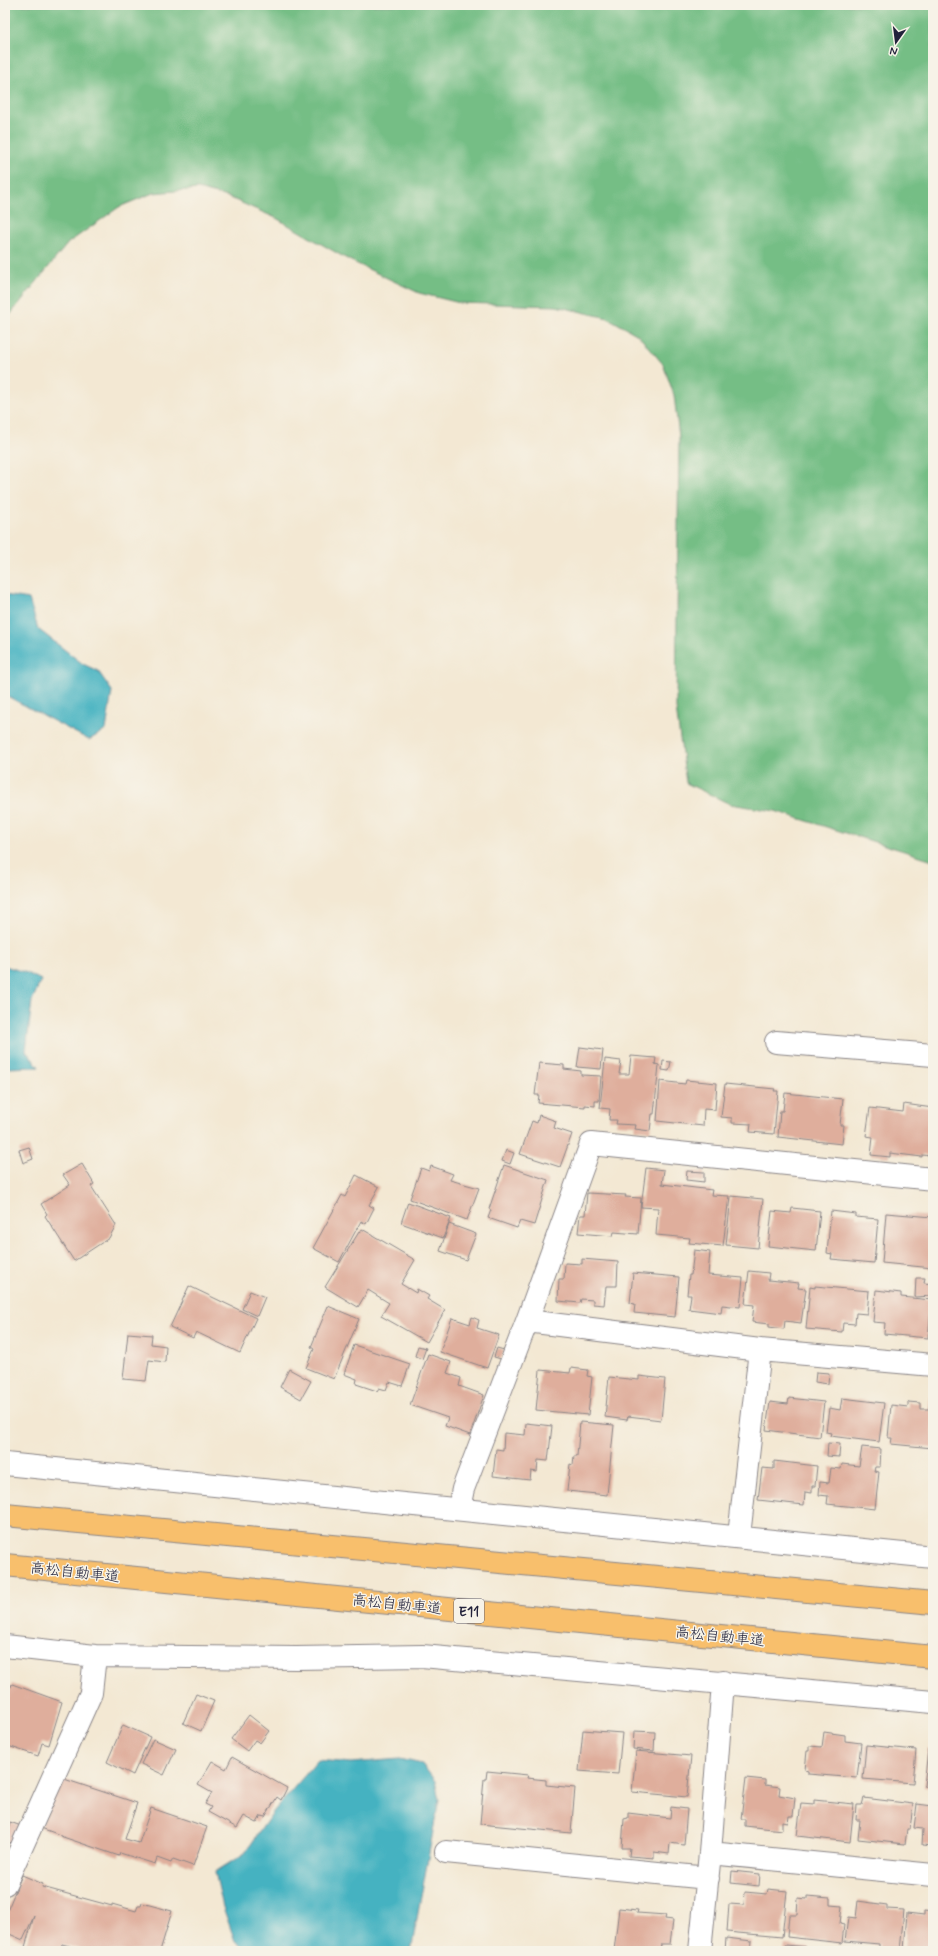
<svg xmlns="http://www.w3.org/2000/svg" width="938" height="1956" font-family="Mynerve,'Klee One',sans-serif">
  <style>
    .forest { fill: #74be85; stroke: #4b7060 }
    .water { fill: #45b2c1; stroke: #346a7e }
    .building { fill: #dfae9c }
    .lines { fill: none; stroke-linecap: round; stroke-linejoin: round }
    .minor-casing { stroke: #8a8587; stroke-width: 24 }
    .highway-casing { stroke: #8a8587; stroke-width: 24 }
    .minor { stroke: #fff; stroke-width: 22 }
    .highway { stroke: #f8bf6c; stroke-width: 22 }
    .labels { text-anchor: middle; stroke-width: 3; stroke-linejoin: round; paint-order: stroke }
    .shield { fill: #f7f3e8; stroke: #62616f; stroke-width: 1 }
    .shield-label { font-size: 14px; font-weight: bold; fill: #22223b }
    .street-label { font-size: 15px; fill: #22223b; stroke: #f7f3e8 }
  </style>
  <rect width="100%" height="100%" fill="#f7f3e8"/>
  <filter id="ink" filterUnits="userSpaceOnUse"><feTurbulence type="fractalNoise" baseFrequency=".025" numOctaves="2"/><feDisplacementMap in="SourceGraphic" scale="8" xChannelSelector="R" yChannelSelector="G"/><feConvolveMatrix kernelMatrix="1 2 1 2 8 2 1 2 1" color-interpolation-filters="sRGB"/></filter>
  <filter id="wash" filterUnits="userSpaceOnUse"><feTurbulence type="fractalNoise" baseFrequency=".012" numOctaves="4" result="noise"/><feDisplacementMap in="SourceGraphic" scale="16" xChannelSelector="R" yChannelSelector="G"/><feGaussianBlur stdDeviation="0.9" result="paint"/><feColorMatrix in="noise" values="0 0 0 0 0 0 0 0 0 0 0 0 0 0 0 0 0 1.4 0 .05"/><feComposite in="paint" operator="in"/></filter>
  <g filter="url(#wash)">
    <rect width="100%" height="100%" fill="#f3e8d3"/>
    <path class="forest" d="M 5,5 L 933,5 L 933,860 L 775,811 L 730,804 L 686,783 L 676,708 L 679,437 L 674,395 L 663,364 L 638,335 L 608,318 L 556,306 L 460,303 L 419,293 L 349,260 L 276,218 L 228,197 L 198,189 L 153,193 L 119,207 L 68,243 L 5,321 Z"/>
    <path class="water" d="M 5,595 L 29,599 L 38,629 L 83,664 L 98,671 L 112,691 L 106,730 L 89,740 L 5,695 Z
      M 5,966 L 27,973 L 41,980 L 32,1001 L 26,1051 L 39,1067 L 5,1068 Z
      M 400,1759 L 422,1764 L 435,1781 L 439,1799 L 411,1951 L 247,1951 L 235,1941 L 223,1907 L 215,1872 L 245,1853 L 273,1812 L 318,1760 L 351,1763 Z"/>
    <g id="blocks">
      <path class="building" d="M 580,1047 L 603,1050 L 601,1069 L 577,1067 Z
        M 631,1056 L 656,1058 L 655,1064 L 659,1065 L 654,1114 L 652,1114 L 650,1131 L 635,1129 L 636,1125 L 616,1124 L 617,1120 L 609,1120 L 610,1109 L 600,1108 L 605,1059 L 621,1061 L 619,1074 L 629,1074 Z
        M 663,1061 L 671,1062 L 669,1071 L 662,1070 Z
        M 539,1063 L 564,1065 L 564,1069 L 581,1071 L 581,1075 L 601,1076 L 599,1101 L 595,1101 L 595,1106 L 585,1105 L 585,1107 L 538,1103 L 539,1095 L 535,1095 Z
        M 686,1080 L 717,1083 L 715,1110 L 704,1109 L 703,1126 L 657,1121 L 660,1081 L 685,1084 Z
        M 725,1084 L 775,1089 L 774,1091 L 778,1091 L 774,1134 L 750,1132 L 751,1124 L 732,1123 L 732,1118 L 721,1117 Z
        M 785,1093 L 843,1099 L 840,1125 L 844,1125 L 842,1144 L 778,1137 L 780,1111 L 783,1111 Z
        M 904,1104 L 933,1108 L 933,1156 L 922,1155 L 922,1157 L 890,1153 L 890,1157 L 871,1155 L 873,1137 L 866,1136 L 870,1108 L 903,1112 Z
        M 539,1115 L 556,1121 L 554,1128 L 572,1134 L 560,1167 L 520,1154 L 532,1121 L 537,1123 Z
        M 29,1147 L 33,1159 L 23,1163 L 19,1150 Z
        M 506,1150 L 514,1153 L 510,1164 L 502,1161 Z
        M 82,1164 L 94,1184 L 91,1186 L 116,1225 L 109,1238 L 74,1261 L 45,1216 L 47,1214 L 41,1204 L 70,1185 L 63,1175 Z
        M 504,1165 L 548,1180 L 534,1225 L 520,1221 L 517,1228 L 488,1218 L 491,1210 L 489,1209 Z
        M 431,1166 L 453,1174 L 450,1180 L 479,1188 L 467,1220 L 410,1199 L 421,1168 L 429,1171 Z
        M 646,1168 L 664,1170 L 662,1184 L 712,1190 L 711,1195 L 729,1196 L 723,1246 L 689,1243 L 690,1238 L 656,1235 L 658,1208 L 641,1207 Z
        M 687,1171 L 704,1172 L 704,1182 L 686,1180 Z
        M 356,1175 L 379,1187 L 369,1205 L 374,1208 L 366,1224 L 361,1221 L 339,1262 L 313,1248 L 342,1195 L 345,1197 Z
        M 587,1193 L 626,1195 L 625,1197 L 641,1198 L 638,1234 L 614,1232 L 613,1236 L 578,1233 L 580,1215 L 585,1215 Z
        M 731,1196 L 763,1199 L 758,1248 L 726,1245 Z
        M 408,1202 L 451,1218 L 443,1238 L 401,1223 Z
        M 792,1208 L 820,1211 L 816,1251 L 768,1246 L 772,1211 L 791,1213 Z
        M 831,1211 L 856,1214 L 856,1217 L 878,1219 L 874,1263 L 831,1259 L 832,1254 L 827,1253 Z
        M 886,1213 L 933,1217 L 933,1268 L 882,1263 Z
        M 449,1224 L 476,1234 L 466,1260 L 440,1251 Z
        M 362,1229 L 415,1260 L 401,1284 L 416,1293 L 417,1289 L 429,1296 L 427,1299 L 445,1310 L 427,1342 L 381,1316 L 389,1303 L 368,1290 L 358,1307 L 325,1287 L 359,1232 L 360,1233 Z
        M 694,1250 L 710,1252 L 708,1275 L 743,1278 L 740,1307 L 722,1305 L 721,1313 L 689,1309 L 691,1295 L 687,1295 L 689,1275 L 691,1275 Z
        M 582,1259 L 618,1262 L 617,1286 L 606,1286 L 604,1305 L 593,1304 L 593,1300 L 581,1299 L 580,1303 L 558,1301 L 559,1279 L 564,1279 L 565,1263 L 582,1264 Z
        M 749,1271 L 769,1273 L 768,1280 L 799,1283 L 798,1288 L 806,1289 L 801,1323 L 785,1321 L 784,1329 L 769,1327 L 769,1324 L 752,1322 L 754,1305 L 745,1304 Z
        M 633,1273 L 679,1277 L 675,1317 L 634,1313 L 635,1304 L 630,1303 Z
        M 916,1278 L 925,1278 L 924,1283 L 933,1284 L 933,1296 L 915,1297 Z
        M 189,1286 L 256,1318 L 240,1353 L 196,1332 L 193,1338 L 170,1327 Z
        M 815,1286 L 869,1291 L 867,1314 L 856,1313 L 855,1324 L 843,1323 L 842,1332 L 806,1329 L 810,1287 L 815,1288 Z
        M 876,1290 L 901,1293 L 901,1297 L 932,1300 L 928,1338 L 884,1334 L 885,1323 L 873,1322 Z
        M 250,1291 L 265,1297 L 257,1316 L 242,1309 Z
        M 328,1306 L 359,1319 L 334,1379 L 306,1368 L 314,1349 L 311,1347 Z
        M 472,1317 L 479,1320 L 477,1328 L 499,1335 L 487,1368 L 440,1352 L 452,1318 L 470,1324 Z
        M 128,1333 L 152,1335 L 151,1344 L 166,1346 L 165,1362 L 149,1360 L 146,1381 L 123,1379 Z
        M 354,1345 L 410,1364 L 402,1386 L 389,1382 L 386,1390 L 379,1388 L 377,1391 L 356,1384 L 357,1379 L 344,1374 Z
        M 418,1346 L 426,1348 L 422,1359 L 415,1356 Z
        M 497,1348 L 504,1350 L 501,1359 L 494,1357 Z
        M 428,1354 L 451,1362 L 447,1373 L 461,1378 L 459,1386 L 484,1395 L 470,1435 L 445,1426 L 448,1418 L 410,1405 Z
        M 571,1368 L 588,1370 L 587,1376 L 592,1377 L 588,1415 L 536,1410 L 540,1370 L 570,1373 Z
        M 289,1369 L 311,1381 L 301,1399 L 280,1387 Z
        M 816,1372 L 829,1373 L 828,1384 L 815,1382 Z
        M 639,1376 L 665,1379 L 661,1420 L 628,1416 L 627,1420 L 605,1417 L 609,1377 L 639,1380 Z
        M 931,1388 L 933,1388 L 933,1448 L 891,1444 L 892,1438 L 888,1438 L 891,1405 L 908,1407 L 908,1402 L 920,1403 L 920,1409 L 929,1409 Z
        M 789,1398 L 824,1402 L 820,1437 L 766,1430 L 770,1402 L 788,1404 Z
        M 842,1398 L 884,1403 L 879,1442 L 830,1436 L 831,1433 L 826,1432 L 829,1408 L 840,1410 Z
        M 580,1422 L 614,1425 L 607,1495 L 567,1491 L 570,1464 L 573,1465 L 574,1456 L 577,1456 Z
        M 526,1423 L 552,1426 L 548,1461 L 538,1460 L 537,1472 L 531,1471 L 530,1480 L 493,1476 L 496,1449 L 503,1450 L 504,1433 L 525,1435 Z
        M 828,1443 L 840,1444 L 839,1457 L 827,1456 Z
        M 862,1447 L 881,1449 L 880,1467 L 875,1467 L 874,1471 L 879,1472 L 875,1509 L 827,1504 L 828,1496 L 819,1495 L 820,1482 L 829,1483 L 831,1468 L 841,1469 L 842,1464 L 859,1466 Z
        M 774,1461 L 817,1466 L 815,1486 L 812,1486 L 812,1493 L 805,1492 L 804,1505 L 758,1500 L 762,1468 L 774,1469 Z
        M 12,1684 L 62,1702 L 49,1745 L 42,1743 L 38,1756 L 5,1745 L 5,1685 L 11,1687 Z
        M 196,1694 L 214,1701 L 201,1731 L 183,1723 Z
        M 249,1715 L 269,1731 L 260,1743 L 255,1740 L 247,1751 L 231,1739 Z
        M 123,1725 L 150,1737 L 133,1775 L 107,1762 Z
        M 583,1730 L 622,1733 L 618,1774 L 579,1771 Z
        M 634,1731 L 655,1732 L 654,1751 L 633,1749 Z
        M 824,1732 L 845,1735 L 845,1741 L 861,1743 L 857,1778 L 808,1774 L 808,1771 L 805,1770 L 807,1751 L 809,1751 L 809,1746 L 822,1747 Z
        M 153,1739 L 176,1749 L 164,1775 L 141,1764 Z
        M 866,1745 L 916,1750 L 913,1783 L 863,1779 Z
        M 928,1749 L 933,1750 L 933,1787 L 924,1786 Z
        M 636,1751 L 691,1756 L 687,1797 L 632,1792 Z
        M 232,1757 L 287,1788 L 281,1800 L 277,1797 L 265,1817 L 261,1816 L 257,1823 L 244,1816 L 237,1828 L 208,1812 L 211,1807 L 205,1804 L 212,1793 L 198,1785 L 212,1761 L 226,1769 Z
        M 487,1771 L 528,1775 L 527,1778 L 546,1780 L 546,1785 L 575,1788 L 571,1833 L 480,1824 L 484,1779 L 486,1779 Z
        M 58,1777 L 137,1803 L 125,1839 L 139,1843 L 151,1808 L 207,1827 L 193,1866 L 173,1859 L 171,1863 L 157,1858 L 155,1864 L 120,1853 L 119,1856 L 60,1836 L 60,1835 L 41,1828 Z
        M 746,1778 L 765,1780 L 765,1785 L 780,1787 L 779,1795 L 795,1798 L 793,1816 L 789,1816 L 788,1823 L 782,1822 L 782,1830 L 745,1826 L 745,1819 L 741,1819 Z
        M 864,1798 L 913,1804 L 910,1829 L 907,1829 L 905,1844 L 858,1839 L 860,1820 L 856,1820 L 857,1805 L 862,1805 Z
        M 814,1800 L 854,1804 L 850,1842 L 797,1836 L 801,1803 L 814,1804 Z
        M 917,1804 L 933,1806 L 933,1846 L 922,1845 L 923,1829 L 914,1828 Z
        M 671,1807 L 687,1809 L 684,1845 L 670,1843 L 669,1854 L 654,1852 L 654,1858 L 629,1856 L 630,1848 L 622,1848 L 624,1819 L 628,1818 L 628,1813 L 670,1818 Z
        M 10,1822 L 24,1827 L 19,1845 L 5,1841 Z
        M 732,1871 L 760,1874 L 759,1886 L 731,1883 Z
        M 22,1875 L 43,1884 L 42,1887 L 112,1906 L 112,1904 L 136,1911 L 138,1906 L 141,1906 L 142,1903 L 172,1911 L 160,1951 L 87,1951 L 62,1944 L 60,1951 L 41,1951 L 25,1947 L 34,1916 L 23,1940 L 5,1932 L 5,1916 Z
        M 768,1889 L 787,1891 L 782,1937 L 727,1932 L 729,1904 L 744,1905 L 745,1892 L 767,1894 Z
        M 807,1896 L 830,1898 L 830,1905 L 842,1906 L 840,1924 L 844,1925 L 842,1943 L 787,1937 L 789,1915 L 797,1915 L 798,1898 L 807,1899 Z
        M 858,1901 L 887,1905 L 887,1909 L 904,1910 L 900,1951 L 879,1949 L 879,1944 L 845,1941 L 848,1917 L 856,1918 Z
        M 619,1908 L 638,1910 L 637,1913 L 666,1915 L 665,1919 L 673,1920 L 670,1944 L 661,1944 L 660,1951 L 638,1949 L 637,1951 L 614,1951 Z
        M 924,1911 L 933,1912 L 933,1951 L 904,1950 L 907,1913 L 924,1915 Z
        M 726,1938 L 752,1941 L 751,1951 L 725,1951 Z
        M 785,1945 L 809,1947 L 809,1951 L 784,1951 Z"/>
    </g>
  </g>
  <g filter="url(#ink)">
    <use href="#blocks" fill-opacity="0" stroke="#8a8587" stroke-width="1"/>
    <g class="lines">
      <defs>
        <path id="minor" d="M 776,1042 L 933,1055
          M 527,1321 L 591,1144 L 933,1179
          M 5,1464 L 933,1557
          M 459,1508 L 463,1489 L 527,1321 L 760,1350
          M 739,1536 L 760,1350 L 933,1365
          M 5,1646 L 95,1656 L 296,1658 L 422,1656 L 933,1702
          M 446,1852 L 708,1878
          M 710,1853 L 933,1875
          M 5,1884 L 91,1693 L 95,1656
          M 700,1951 L 710,1853 L 723,1682"/>
        <path id="highway" d="M 5,1515 L 933,1603
          M 5,1565 L 933,1657"/>
      </defs>
      <use href="#minor" class="minor-casing"/>
      <use href="#highway" class="highway-casing"/>
      <use href="#minor" class="minor"/>
      <use href="#highway" class="highway"/>
    </g>
  </g>
  <g class="labels">
    <rect class="shield" x="454" y="1599" width="30" height="24" rx="3"/>
    <g class="shield-label">
      <text x="469" y="1616">E11</text>
    </g>
    <g class="street-label">
      <text transform="translate(75 1572) rotate(6)" y="5">高松自動車道</text>
      <text transform="translate(397 1604) rotate(6)" y="5">高松自動車道</text>
      <text transform="translate(720 1636) rotate(6)" y="5">高松自動車道</text>
    </g>
  </g>
  <rect width="938" height="1956" fill="none" stroke="#f7f3e8" stroke-width="20"/>
  <g transform="translate(896 42) rotate(194)" stroke="#f7f3e8" stroke-width="3" paint-order="stroke">
  <path d="M0-3L7 15L0 10L-7 15Z" fill="#22223b"/>
  <text y="-6" font-size="11" font-weight="bold" text-anchor="middle" fill="#22223b">N</text>
  </g>
</svg>
